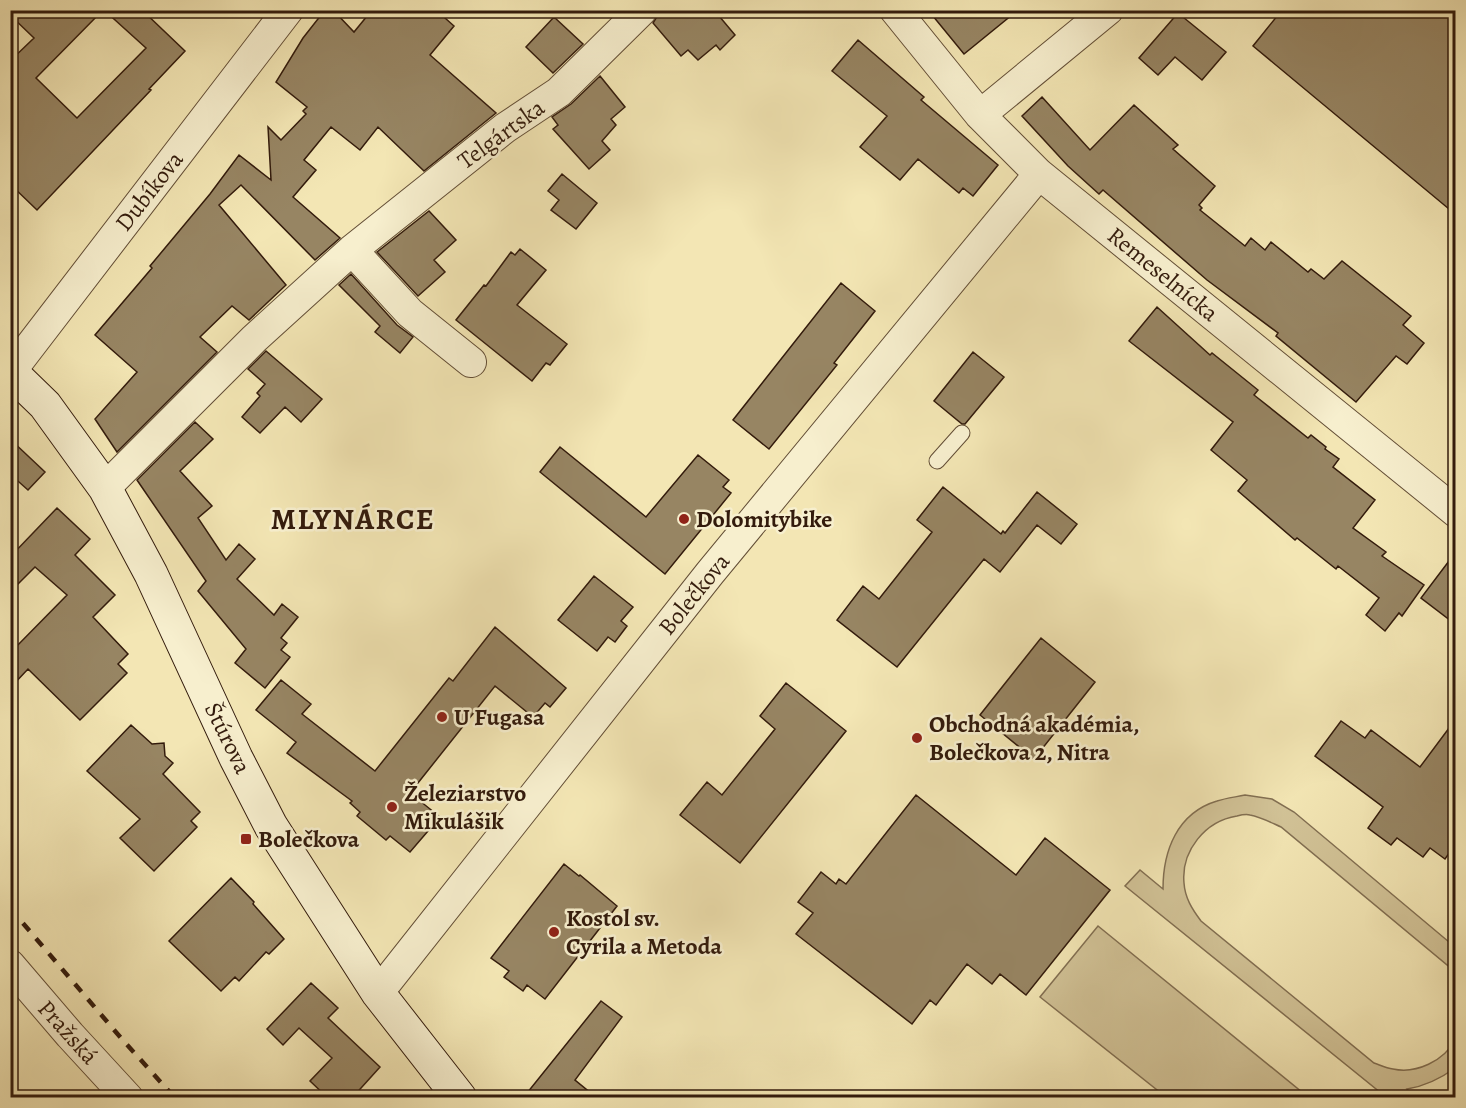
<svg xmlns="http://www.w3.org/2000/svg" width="1466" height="1108" font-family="Alegreya,serif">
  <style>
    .green { fill: #d2c397; stroke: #826f52; stroke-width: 1.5 }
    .building { fill: #978563; stroke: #331b0c; stroke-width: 1.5 }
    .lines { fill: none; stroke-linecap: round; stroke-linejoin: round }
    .lane-casing { stroke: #634e36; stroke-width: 17 }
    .street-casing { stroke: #634e36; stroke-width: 32 }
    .secondary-casing { stroke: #331b0c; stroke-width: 35 }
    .lane { stroke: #f7efce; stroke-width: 15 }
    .street { stroke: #f7efce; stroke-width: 30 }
    .secondary { stroke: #f7efce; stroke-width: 33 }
    .rail { stroke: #331b0c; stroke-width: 4.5; stroke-dasharray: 10 10; stroke-linecap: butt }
    .poi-dot { fill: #8f2418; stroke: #f7efce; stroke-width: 2 }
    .labels { text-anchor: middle; stroke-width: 5; stroke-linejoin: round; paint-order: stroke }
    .street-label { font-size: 24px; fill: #331b0c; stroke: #f7efce }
    .poi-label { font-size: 24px; font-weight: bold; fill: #331b0c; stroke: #f7efce; text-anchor: start }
    .district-label { font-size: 30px; font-weight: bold; letter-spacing: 1.5px; fill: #331b0c; stroke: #f7efce }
  </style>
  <rect width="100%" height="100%" fill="#f3e6b4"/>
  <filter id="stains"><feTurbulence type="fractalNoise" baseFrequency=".00333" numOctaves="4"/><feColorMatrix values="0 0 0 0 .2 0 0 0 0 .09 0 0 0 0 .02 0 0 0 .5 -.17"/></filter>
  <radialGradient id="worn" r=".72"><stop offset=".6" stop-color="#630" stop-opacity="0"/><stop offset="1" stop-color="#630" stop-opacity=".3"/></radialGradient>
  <path class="green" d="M 1245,795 L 1272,799 L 1294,812 L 1455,947 L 1455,976 L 1453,970 L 1281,827 C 1272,823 1261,817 1250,815 C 1246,814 1241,815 1237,816 C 1205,821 1181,851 1184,883 C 1185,898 1192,909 1201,921 L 1374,1063 C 1380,1065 1386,1068 1393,1069 C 1416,1074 1444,1061 1455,1040 L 1455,1068 C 1440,1079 1426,1086 1407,1089 L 1414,1097 L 1386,1097 L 1125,886 L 1140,870 L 1163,889 C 1163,851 1177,813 1217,801 C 1226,798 1236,797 1245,795 Z
    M 1098,926 L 1308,1097 L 1166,1097 L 1040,997 Z"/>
  <path class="building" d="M 10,10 L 103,10 L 36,78 L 77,118 L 146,48 L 104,10 L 142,10 L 185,51 L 149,89 L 151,90 L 37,210 L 10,184 L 10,61 L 34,38 L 10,15 Z
    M 325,10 L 333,10 L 354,32 L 372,10 L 436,10 L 454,26 L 430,55 L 496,113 L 424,171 L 378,127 L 360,150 L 331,127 L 304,160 L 316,170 L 293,197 L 340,238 L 315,260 L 241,185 L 219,205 L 286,285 L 249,320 L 232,306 L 200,337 L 217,352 L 117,452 L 95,419 L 137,372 L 95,335 L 152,268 L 150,266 L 210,194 L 239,155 L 271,180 L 268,127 L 281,140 L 306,114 L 303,111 L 307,107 L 276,82 L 303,38 Z
    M 661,10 L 714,10 L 735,35 L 720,50 L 716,45 L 698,60 L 688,50 L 681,56 L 653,23 Z
    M 928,10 L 1018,10 L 964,54 Z
    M 1282,10 L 1455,10 L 1455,214 L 1253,46 Z
    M 1178,13 L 1226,52 L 1202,80 L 1175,57 L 1158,75 L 1139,58 Z
    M 554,17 L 583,44 L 553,73 L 526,47 Z
    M 858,40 L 924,97 L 921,100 L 998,165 L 973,196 L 963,188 L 959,193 L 918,159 L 900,180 L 860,147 L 887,116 L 832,71 Z
    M 600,76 L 625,107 L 611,119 L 616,125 L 602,141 L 610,150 L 589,169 L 553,129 L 558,125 L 552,117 L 571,104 Z
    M 1042,97 L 1090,150 L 1134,105 L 1178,145 L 1173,149 L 1215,186 L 1199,205 L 1202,208 L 1200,210 L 1245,246 L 1251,238 L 1265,250 L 1271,242 L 1308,272 L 1311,269 L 1324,279 L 1342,261 L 1411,316 L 1403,325 L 1424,343 L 1407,364 L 1396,356 L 1356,402 L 1276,336 L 1278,333 L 1207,280 L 1103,190 L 1099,194 L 1068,166 L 1022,116 Z
    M 562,174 L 597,203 L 576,229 L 551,210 L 559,200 L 548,191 Z
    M 429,211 L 456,240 L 434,260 L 445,272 L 418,296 L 377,252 Z
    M 520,249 L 546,270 L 517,305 L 567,344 L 550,365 L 546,363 L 532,381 L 456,320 L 484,285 L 486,286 L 511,252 L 515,255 Z
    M 351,274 L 397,325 L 413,337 L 400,353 L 375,332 L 380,326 L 339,285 Z
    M 841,283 L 875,311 L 834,363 L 837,365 L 769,449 L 733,420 Z
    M 1157,307 L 1210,355 L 1212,353 L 1258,390 L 1254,395 L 1308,438 L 1311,435 L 1326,447 L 1325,449 L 1339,459 L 1333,467 L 1375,500 L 1353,528 L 1386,552 L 1382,556 L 1424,585 L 1402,616 L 1399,613 L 1385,631 L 1366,615 L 1379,598 L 1338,566 L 1336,569 L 1297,538 L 1295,540 L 1238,491 L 1247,480 L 1211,450 L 1233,422 L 1129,341 Z
    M 266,351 L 322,399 L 301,422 L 285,407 L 260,433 L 242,417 L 260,396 L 257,393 L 265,384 L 248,369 Z
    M 973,352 L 1004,377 L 965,424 L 962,424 L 934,401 Z
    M 195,422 L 213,439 L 180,471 L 212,506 L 198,518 L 226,560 L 239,544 L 255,559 L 237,579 L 274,615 L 282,604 L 298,617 L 281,638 L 287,643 L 281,650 L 290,657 L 265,688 L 235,663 L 246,649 L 198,591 L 206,581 L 137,480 Z
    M 10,439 L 45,472 L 28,490 L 10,474 Z
    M 560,447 L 646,517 L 698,455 L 729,480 L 723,487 L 731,493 L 665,574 L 540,472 Z
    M 943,487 L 1001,534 L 1003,531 L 1005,533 L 1037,492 L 1077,524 L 1061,544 L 1037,525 L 1000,572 L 984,559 L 897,667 L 837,620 L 863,586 L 879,599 L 932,532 L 917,520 Z
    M 57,508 L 90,539 L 75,555 L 115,595 L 93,617 L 128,654 L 118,664 L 127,673 L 80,720 L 28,669 L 10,688 L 10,653 L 67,595 L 35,567 L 10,592 L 10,557 Z
    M 1455,553 L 1455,624 L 1421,598 Z
    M 594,576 L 633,607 L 621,621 L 627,626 L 615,642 L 608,637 L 597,651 L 558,620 Z
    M 495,627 L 566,688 L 550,707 L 545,703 L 533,717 L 495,686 L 410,793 L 440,817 L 410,852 L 390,836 L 386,840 L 357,816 L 360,812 L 350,803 L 352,801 L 287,753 L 296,742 L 256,710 L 281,680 L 311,704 L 302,714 L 375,771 L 449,678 L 453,681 Z
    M 1041,638 L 1095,682 L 1034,759 L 980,715 Z
    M 786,683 L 846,731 L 740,863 L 680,815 L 707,782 L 722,795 L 775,729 L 760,716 Z
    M 1455,720 L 1455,845 L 1445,859 L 1430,848 L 1423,857 L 1397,838 L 1391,845 L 1368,828 L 1383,807 L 1315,756 L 1341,721 L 1365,738 L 1371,730 L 1420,767 Z
    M 131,725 L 152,744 L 164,743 L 165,756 L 173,763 L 163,774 L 200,812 L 191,821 L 197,827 L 154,871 L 120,838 L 140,819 L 87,771 Z
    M 916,795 L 1016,875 L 1045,838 L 1110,890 L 1026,995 L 1000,974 L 992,984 L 967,964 L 936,1005 L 930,1000 L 912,1024 L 796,934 L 813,913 L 798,902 L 821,872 L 836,884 L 839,879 L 846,884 Z
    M 564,864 L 579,876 L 580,875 L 617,906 L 545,999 L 527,985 L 523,991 L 504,977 L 509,971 L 491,958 Z
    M 231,878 L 254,902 L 253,904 L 284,939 L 269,954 L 266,952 L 239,981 L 235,977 L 221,991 L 169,941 Z
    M 311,983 L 338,1008 L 328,1018 L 380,1067 L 352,1098 L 328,1098 L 310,1081 L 332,1058 L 299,1028 L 283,1045 L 267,1029 Z
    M 601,1001 L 622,1017 L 575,1080 L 597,1098 L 523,1098 Z"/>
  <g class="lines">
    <defs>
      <path id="lane" d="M 937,461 L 962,433"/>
      <path id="street" d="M 895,10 L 980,115 L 1039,174 L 1456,512
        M 980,115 L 1108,10
        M 352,250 L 410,313 L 471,362
        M 11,371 L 288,10
        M 105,488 L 254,339 L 352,250 L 505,128 L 559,92 L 642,10
        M 10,965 L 70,1035 L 128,1098
        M 378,993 L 710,573 L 1039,174"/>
      <path id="secondary" d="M 10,371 L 45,405 L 105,488 L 151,574 L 236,758 L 271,826 L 378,993 L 460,1098"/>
    </defs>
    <use href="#lane" class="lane-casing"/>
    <use href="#street" class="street-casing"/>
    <use href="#secondary" class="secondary-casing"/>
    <use href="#lane" class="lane"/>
    <use href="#street" class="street"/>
    <use href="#secondary" class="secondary"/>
    <path class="rail" d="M 10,908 L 121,1038 L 175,1098"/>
  </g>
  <g class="poi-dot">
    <circle cx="684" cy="519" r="6"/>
    <circle cx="442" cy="717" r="6"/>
    <circle cx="917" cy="738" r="6"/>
    <circle cx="392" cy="807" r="6"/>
    <rect x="240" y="833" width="12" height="12" rx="3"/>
    <circle cx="554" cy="932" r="6"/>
  </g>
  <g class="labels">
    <g class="street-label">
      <text transform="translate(501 134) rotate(-36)" y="8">Telgártska</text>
      <text transform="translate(149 191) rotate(-52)" y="8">Dubíkova</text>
      <text transform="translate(1163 274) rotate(39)" y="8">Remeselnícka</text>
      <text transform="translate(694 594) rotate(-51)" y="8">Bolečkova</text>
      <text transform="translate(228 738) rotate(64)" y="8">Štúrova</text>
      <text transform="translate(68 1032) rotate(48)" y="8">Pražská</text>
    </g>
    <g class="poi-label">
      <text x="696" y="527">Dolomitybike</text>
      <text x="454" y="725">U Fugasa</text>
      <text x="929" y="732">Obchodná akadémia,<tspan x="929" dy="28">Bolečkova 2, Nitra</tspan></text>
      <text x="404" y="801">Železiarstvo<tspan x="404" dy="28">Mikulášik</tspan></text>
      <text x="258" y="847">Bolečkova</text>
      <text x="566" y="926">Kostol sv.<tspan x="566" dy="28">Cyrila a Metoda</tspan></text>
    </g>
    <g class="district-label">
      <text x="353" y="529">MLYNÁRCE</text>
    </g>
  </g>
  <rect width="1466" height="1108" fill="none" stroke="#f3e6b4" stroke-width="36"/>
  <rect x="12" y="12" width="1442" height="1084" fill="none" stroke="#331b0c" stroke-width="3"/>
  <rect x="18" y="18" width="1430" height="1072" fill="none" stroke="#331b0c" stroke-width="1.5"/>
  <rect width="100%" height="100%" filter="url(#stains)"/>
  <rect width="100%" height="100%" fill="url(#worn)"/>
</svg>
